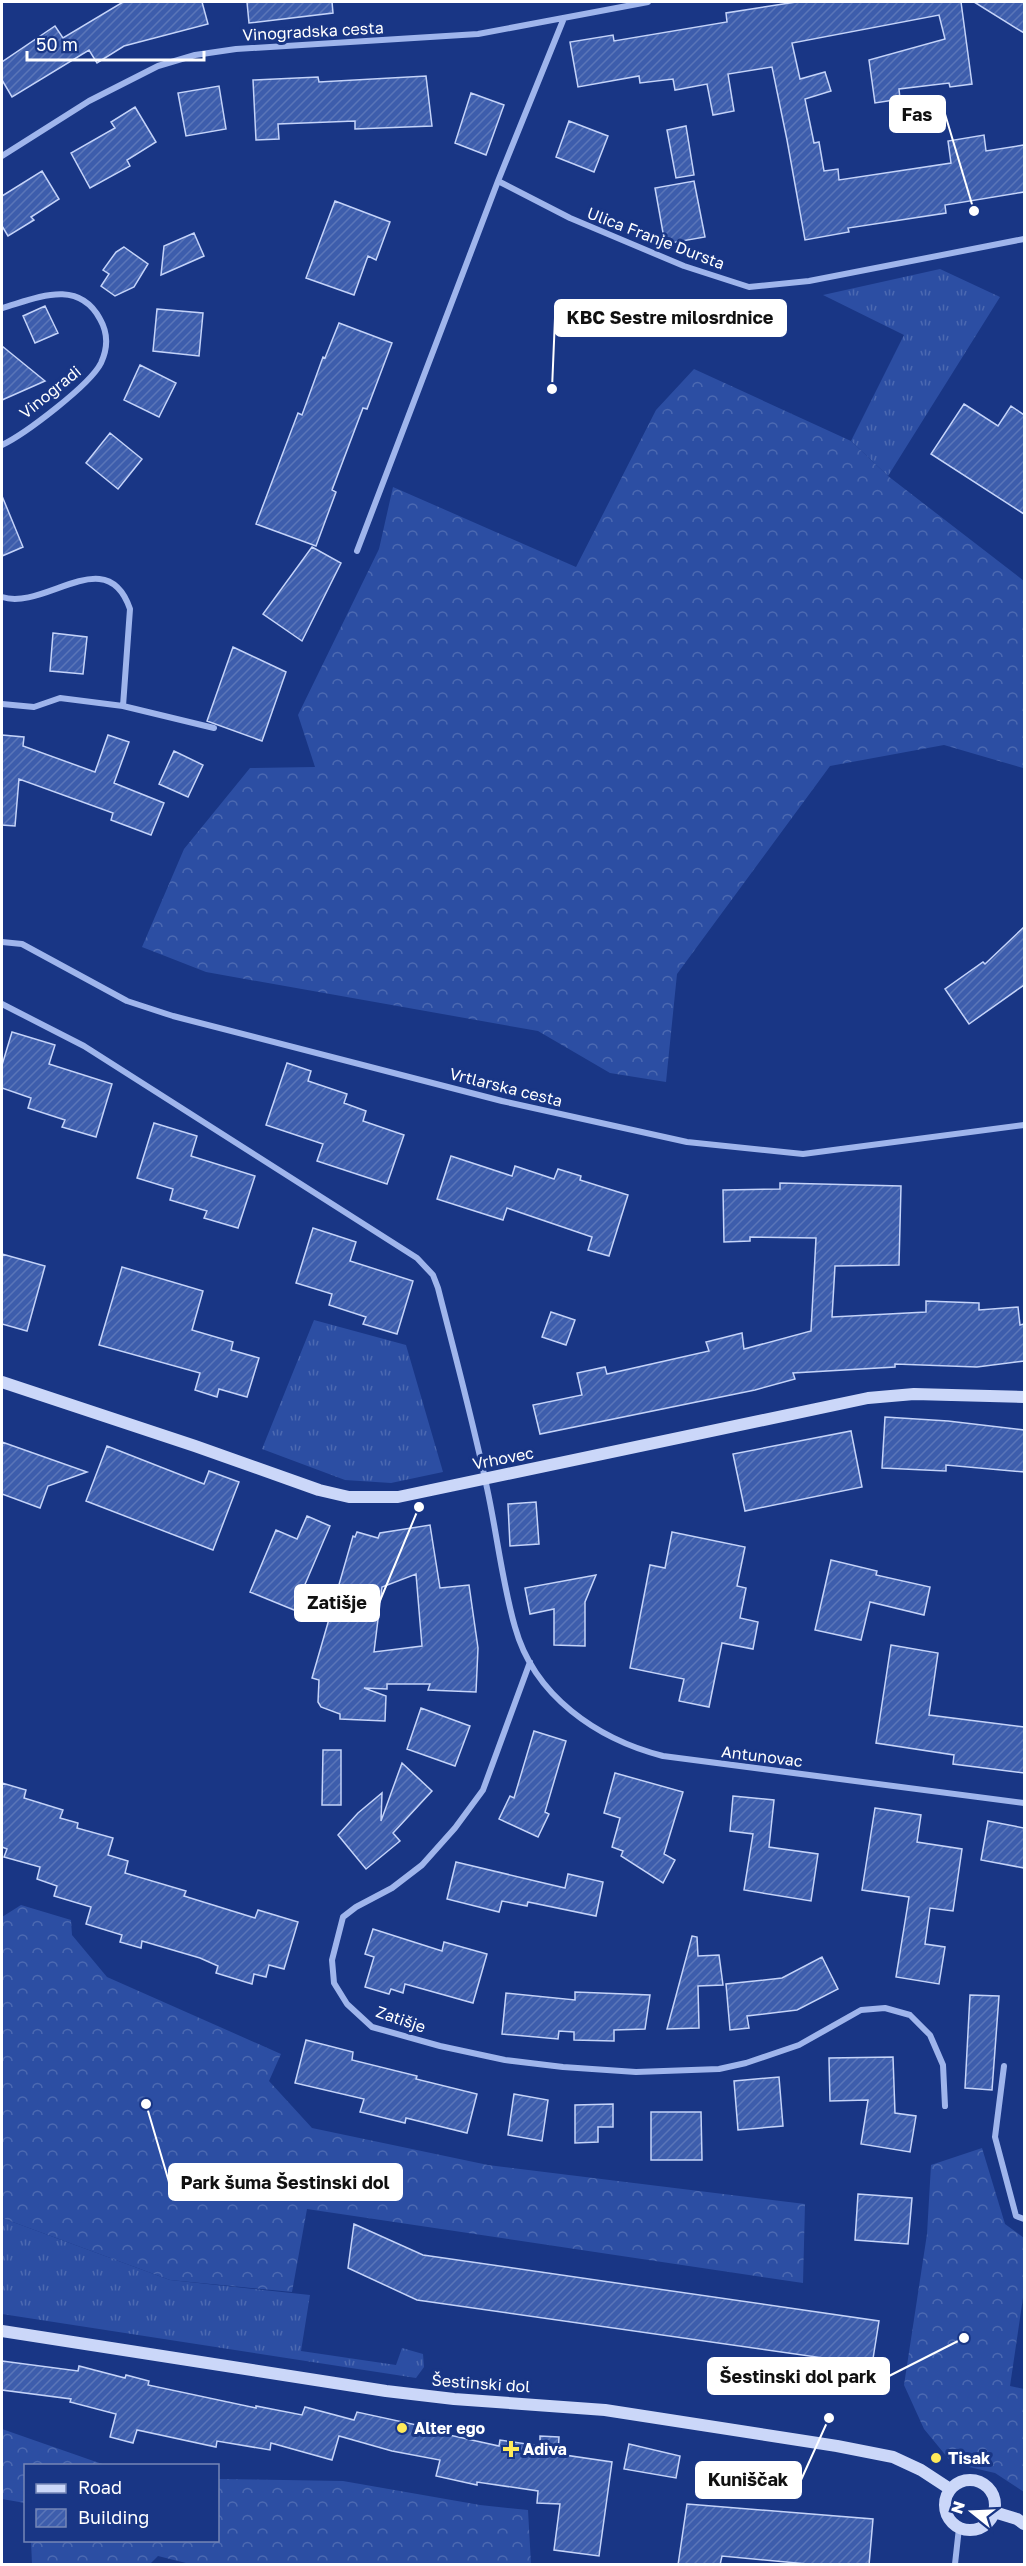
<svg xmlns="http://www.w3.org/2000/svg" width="1026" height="2566" font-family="'Golos Text',sans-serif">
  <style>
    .grass { fill: url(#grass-tufts) }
    .forest { fill: url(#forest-crowns) }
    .building { fill: url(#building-hatch); stroke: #c4d3f9; stroke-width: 1.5; fill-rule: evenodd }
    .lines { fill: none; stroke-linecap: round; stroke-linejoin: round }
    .street { stroke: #9fb5ec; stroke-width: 6 }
    .secondary { stroke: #cbd7f9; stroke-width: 12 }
    .poi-dot { fill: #ffea5a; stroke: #193685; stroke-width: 2 }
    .labels { text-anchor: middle; stroke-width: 6; stroke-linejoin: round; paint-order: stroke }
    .street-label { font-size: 16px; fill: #fff; stroke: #193685 }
    .poi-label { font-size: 16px; font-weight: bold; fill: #fff; stroke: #193685; text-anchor: start }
    .leader { fill: none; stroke: #fff; stroke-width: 2 }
    .callout-dot { fill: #fff; stroke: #193685; stroke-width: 2 }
    .callout { fill: #fff; stroke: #fff; stroke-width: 2 }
    .callout-label { font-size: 18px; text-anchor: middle; font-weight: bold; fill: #111 }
  </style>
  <defs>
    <pattern id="grass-tufts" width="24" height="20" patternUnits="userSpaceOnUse" patternTransform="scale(1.5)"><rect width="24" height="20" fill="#2c4ea3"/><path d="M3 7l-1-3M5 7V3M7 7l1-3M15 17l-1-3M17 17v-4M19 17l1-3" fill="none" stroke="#4c69b1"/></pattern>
    <pattern id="forest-crowns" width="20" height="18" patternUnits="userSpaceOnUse" patternTransform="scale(1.5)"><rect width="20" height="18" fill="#2c4ea3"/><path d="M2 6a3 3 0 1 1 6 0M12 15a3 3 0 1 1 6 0" fill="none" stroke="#4c69b1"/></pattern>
    <pattern id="building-hatch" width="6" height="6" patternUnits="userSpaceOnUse" patternTransform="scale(1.5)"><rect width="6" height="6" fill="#3d5dac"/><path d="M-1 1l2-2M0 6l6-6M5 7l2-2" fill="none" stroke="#5a75b8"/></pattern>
  </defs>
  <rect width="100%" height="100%" fill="#193685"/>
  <path class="grass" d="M 940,269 L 1000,297 L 888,476 L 851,441 L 904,335 L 823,295 Z
    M 314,1320 L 406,1345 L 443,1472 L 391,1483 L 345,1480 L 262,1449 Z
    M 2,2218 L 170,2280 L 310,2295 L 301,2351 L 396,2365 L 402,2348 L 423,2354 L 424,2367 L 416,2378 L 2,2314 Z"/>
  <path class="forest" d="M 694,369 L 851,441 L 888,476 L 1024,581 L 1023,768 L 944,745 L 830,766 L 677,974 L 666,1082 L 610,1073 L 538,1031 L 206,972 L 142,947 L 184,849 L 250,768 L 315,767 L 298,715 L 379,549 L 393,487 L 576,567 L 656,410 Z
    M 21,1905 L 71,1920 L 72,1935 L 107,1977 L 281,2054 L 269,2081 L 312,2128 L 488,2165 L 805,2204 L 803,2283 L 307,2209 L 292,2292 L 170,2280 L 2,2218 L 2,1917 Z
    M 982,2148 L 1005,2224 L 1024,2238 L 1024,2291 L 1010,2386 L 1024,2389 L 1024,2492 L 995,2473 L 952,2463 L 924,2429 L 904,2385 L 927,2234 L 931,2165 Z
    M 2,2429 L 105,2465 L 26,2466 L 25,2503 L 2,2499 Z
    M 218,2479 L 343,2481 L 480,2505 L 528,2510 L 531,2564 L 190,2564 L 158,2556 L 150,2564 L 32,2564 L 31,2541 L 218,2540 Z"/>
  <path class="building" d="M 123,2 L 202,2 L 208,24 L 124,46 L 97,63 L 89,50 L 12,97 L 2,80 L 2,62 L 55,26 L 63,38 Z
    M 247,2 L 332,2 L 333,13 L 249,23 Z
    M 796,2 L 961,2 L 972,84 L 950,87 L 949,83 L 899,89 L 900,99 L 875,103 L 869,60 L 945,39 L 939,15 L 792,43 L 800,79 L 825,72 L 831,91 L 805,99 L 814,143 L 819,142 L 824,171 L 838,169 L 839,180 L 951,163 L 948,141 L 984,135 L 986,151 L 1024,145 L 1024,192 L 945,205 L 946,213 L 848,228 L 849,232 L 805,240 L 787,140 L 772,67 L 728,74 L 734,111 L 713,115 L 707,84 L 675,90 L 673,79 L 640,83 L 639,76 L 578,87 L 570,42 L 613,35 L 614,41 L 727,22 L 726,13 Z
    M 974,2 L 1024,2 L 1024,33 Z
    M 426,76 L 432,126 L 355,129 L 355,121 L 278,124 L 279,139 L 256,140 L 253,80 L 318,77 L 319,82 Z
    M 219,86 L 226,129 L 186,136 L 178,93 Z
    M 471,93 L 504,105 L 486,155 L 455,143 Z
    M 135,107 L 156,142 L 127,160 L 130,166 L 90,188 L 71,153 L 115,128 L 111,122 Z
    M 569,121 L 608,136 L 594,172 L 556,157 Z
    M 686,126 L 694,175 L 676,178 L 667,130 Z
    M 42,171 L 59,199 L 31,217 L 34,220 L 8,236 L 2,226 L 2,196 Z
    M 694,181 L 705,237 L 665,244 L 655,188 Z
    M 335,201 L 390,222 L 376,260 L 368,256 L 354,295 L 306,278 Z
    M 194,233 L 204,256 L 161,275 L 164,246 Z
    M 124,247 L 148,264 L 134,287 L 115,296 L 101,286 L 109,274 L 103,270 L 116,252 Z
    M 45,306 L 58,333 L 35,343 L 23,316 Z
    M 157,309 L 203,313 L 199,356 L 153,351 Z
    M 339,323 L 392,343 L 367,409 L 363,408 L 332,490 L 336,492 L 316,546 L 256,524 L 298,413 L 302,415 L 323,357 L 325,358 Z
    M 2,346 L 45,381 L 2,400 Z
    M 140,365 L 176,383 L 159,417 L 124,400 Z
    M 964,404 L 998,426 L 1011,406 L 1024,415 L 1024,514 L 931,454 Z
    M 110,433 L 142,459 L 118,489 L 86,463 Z
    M 2,496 L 23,547 L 2,556 Z
    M 312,547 L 341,563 L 302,641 L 263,614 Z
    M 53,633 L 87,637 L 83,674 L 50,671 Z
    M 233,647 L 286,672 L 262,741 L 207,721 Z
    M 2,735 L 24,737 L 23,746 L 95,772 L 108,735 L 129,742 L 114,783 L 164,803 L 151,835 L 111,820 L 113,813 L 19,779 L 15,826 L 2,825 Z
    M 174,751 L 203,765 L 188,797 L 159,784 Z
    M 1024,927 L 1024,985 L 969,1024 L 945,989 L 983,962 L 985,964 Z
    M 12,1032 L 55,1045 L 49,1064 L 112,1084 L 96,1137 L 62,1127 L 65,1120 L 28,1108 L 31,1098 L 2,1088 L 2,1065 Z
    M 287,1063 L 311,1071 L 308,1081 L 347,1094 L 344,1103 L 366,1111 L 363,1121 L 404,1135 L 387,1184 L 317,1161 L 323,1144 L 266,1125 Z
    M 154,1123 L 197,1136 L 191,1156 L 255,1176 L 238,1228 L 204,1218 L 207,1211 L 170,1200 L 173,1189 L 137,1178 Z
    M 451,1156 L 512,1176 L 515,1166 L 554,1179 L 558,1169 L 581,1176 L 580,1180 L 628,1195 L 609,1256 L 588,1250 L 592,1237 L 507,1208 L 503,1220 L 437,1199 Z
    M 780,1183 L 901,1186 L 899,1265 L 835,1266 L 832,1317 L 926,1312 L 926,1301 L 979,1303 L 979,1310 L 1018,1307 L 1020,1325 L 1024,1324 L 1024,1361 L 977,1367 L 895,1364 L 895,1367 L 793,1373 L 795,1379 L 755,1390 L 540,1434 L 533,1405 L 582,1395 L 577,1373 L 605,1367 L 607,1374 L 709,1351 L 706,1342 L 742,1333 L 744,1349 L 811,1331 L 816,1238 L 750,1237 L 750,1241 L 724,1242 L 723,1190 L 780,1189 Z
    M 313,1228 L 356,1242 L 350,1261 L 413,1281 L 397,1334 L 363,1324 L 366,1317 L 329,1305 L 332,1294 L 296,1283 Z
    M 2,1254 L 45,1266 L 27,1331 L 2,1324 Z
    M 122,1267 L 203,1291 L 192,1330 L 233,1342 L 231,1350 L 259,1358 L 247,1397 L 219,1389 L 217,1397 L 195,1390 L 200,1373 L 99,1345 Z
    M 551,1312 L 575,1320 L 566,1345 L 542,1337 Z
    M 885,1417 L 948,1421 L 1024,1430 L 1024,1472 L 946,1465 L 946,1471 L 882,1468 Z
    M 851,1431 L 862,1487 L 745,1511 L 733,1454 Z
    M 2,1442 L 87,1472 L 48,1486 L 40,1508 L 2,1494 Z
    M 107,1446 L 204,1484 L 209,1471 L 239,1482 L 213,1550 L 86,1501 Z
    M 536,1502 L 539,1544 L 510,1546 L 508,1504 Z
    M 307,1516 L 330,1526 L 294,1610 L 250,1592 L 276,1530 L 297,1539 Z
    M 430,1525 L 440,1588 L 469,1585 L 478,1648 L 476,1692 L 428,1690 L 430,1684 L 387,1684 L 387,1689 L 364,1688 L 386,1696 L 385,1721 L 340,1719 L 340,1714 L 321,1707 L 318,1702 L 319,1680 L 312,1678 L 353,1536 L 355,1537 L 357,1532 L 378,1538 L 380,1533 ZM 416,1574 L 422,1646 L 374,1652 L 382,1587 Z
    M 672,1532 L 745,1547 L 737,1586 L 746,1588 L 740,1618 L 758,1622 L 753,1649 L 722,1643 L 709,1707 L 679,1701 L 684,1679 L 630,1668 L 650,1565 L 665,1568 Z
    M 831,1560 L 877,1571 L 876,1575 L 930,1587 L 924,1615 L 870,1602 L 861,1640 L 815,1630 Z
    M 596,1575 L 585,1602 L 585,1646 L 554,1645 L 554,1609 L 530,1614 L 525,1588 Z
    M 891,1645 L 938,1653 L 929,1715 L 1024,1727 L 1024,1773 L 953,1764 L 954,1755 L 876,1743 Z
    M 421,1708 L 470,1726 L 455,1766 L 407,1749 Z
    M 534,1731 L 566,1741 L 545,1812 L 549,1814 L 538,1837 L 499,1819 L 510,1796 L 514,1798 Z
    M 323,1750 L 341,1750 L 341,1805 L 322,1805 Z
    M 402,1763 L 432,1791 L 393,1833 L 400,1841 L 366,1869 L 338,1835 L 358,1813 L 382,1793 L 381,1821 Z
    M 615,1773 L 683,1792 L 664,1854 L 675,1860 L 663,1883 L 621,1856 L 623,1851 L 612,1847 L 620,1818 L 604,1813 Z
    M 2,1783 L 26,1790 L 24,1798 L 63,1810 L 60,1818 L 78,1823 L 77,1828 L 113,1838 L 108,1855 L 128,1861 L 125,1873 L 186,1891 L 184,1896 L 255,1918 L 258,1910 L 298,1922 L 284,1969 L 269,1965 L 266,1977 L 254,1974 L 252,1984 L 216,1973 L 218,1966 L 200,1958 L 142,1941 L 141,1948 L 120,1942 L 122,1935 L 86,1924 L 91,1907 L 54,1896 L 57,1886 L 37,1879 L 40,1867 L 4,1857 L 7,1849 L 2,1847 Z
    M 733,1796 L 774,1800 L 769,1847 L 818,1854 L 811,1901 L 744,1890 L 753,1834 L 730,1831 Z
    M 875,1808 L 921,1815 L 917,1842 L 962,1849 L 953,1911 L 930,1908 L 925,1944 L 945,1947 L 939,1984 L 896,1977 L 909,1897 L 862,1890 Z
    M 988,1821 L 1024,1828 L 1024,1868 L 981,1860 Z
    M 456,1862 L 565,1888 L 568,1874 L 603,1882 L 596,1916 L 528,1902 L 527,1906 L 502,1901 L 499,1912 L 447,1899 Z
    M 373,1929 L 442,1951 L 444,1942 L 487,1954 L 473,2003 L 405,1984 L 403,1993 L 391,1989 L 389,1994 L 365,1987 L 374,1957 L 365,1954 Z
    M 692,1936 L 697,1937 L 698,1956 L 719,1955 L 723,1985 L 698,1986 L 699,2028 L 667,2029 Z
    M 822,1957 L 838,1989 L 797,2010 L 747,2016 L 749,2028 L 730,2030 L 726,1984 L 782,1978 Z
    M 575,1992 L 650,1995 L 645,2029 L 614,2030 L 614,2041 L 574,2040 L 574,2032 L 559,2031 L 558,2039 L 502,2034 L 506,1993 L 575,2000 Z
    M 970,1995 L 999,1996 L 992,2090 L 965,2088 Z
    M 306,2040 L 353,2052 L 352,2060 L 417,2076 L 416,2079 L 477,2094 L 467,2133 L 406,2118 L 405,2123 L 360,2112 L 364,2099 L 295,2083 Z
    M 893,2057 L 895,2113 L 916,2116 L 910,2152 L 861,2144 L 868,2100 L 830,2101 L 829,2058 Z
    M 779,2077 L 783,2126 L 738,2130 L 734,2081 Z
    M 514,2094 L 548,2100 L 542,2141 L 508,2135 Z
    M 613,2104 L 613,2127 L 598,2127 L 598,2142 L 575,2143 L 575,2105 Z
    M 651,2112 L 701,2112 L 702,2160 L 651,2160 Z
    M 858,2194 L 912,2198 L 908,2244 L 855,2240 Z
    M 354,2224 L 423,2255 L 879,2321 L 872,2365 L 417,2300 L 348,2268 Z
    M 2,2361 L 78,2371 L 79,2366 L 125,2378 L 126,2375 L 149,2381 L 148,2385 L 256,2408 L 256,2406 L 302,2415 L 305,2407 L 354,2420 L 357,2412 L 440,2430 L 440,2433 L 499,2446 L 500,2440 L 540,2446 L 540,2436 L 559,2437 L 558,2454 L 612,2462 L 599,2556 L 554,2550 L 560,2504 L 537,2503 L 538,2491 L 477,2482 L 477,2485 L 436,2476 L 440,2460 L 392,2451 L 339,2436 L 332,2460 L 271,2443 L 270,2450 L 217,2441 L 216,2447 L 137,2430 L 133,2443 L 110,2437 L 116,2414 L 70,2402 L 71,2399 L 2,2390 Z
    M 629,2444 L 680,2456 L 676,2478 L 624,2469 Z
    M 687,2504 L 873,2519 L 869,2565 L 818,2565 L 722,2556 L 720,2565 L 678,2565 Z"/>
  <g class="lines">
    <path class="street" d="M 2,156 L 89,101 L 158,66 L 195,55 L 236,49 L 478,34 L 648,2
      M 498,181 L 570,218 L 684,266 L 749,287 L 809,281 L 1024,239
      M 2,308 C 37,298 78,278 100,319 C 108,333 108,348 101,363 C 90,385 25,434 2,445
      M 357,551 L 498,181 L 564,18
      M 2,597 C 45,611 107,541 130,609 L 123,706
      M 2,704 L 34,707 L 60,698 L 123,706 L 214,728
      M 2,942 L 22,944 L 127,1001 L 173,1016 L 502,1101 L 687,1142 L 803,1154 L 1024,1125
      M 2,1004 L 84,1046 L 417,1258 L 433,1275 L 438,1288 C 455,1355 473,1421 487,1488 C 497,1534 502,1582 515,1627 C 534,1696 597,1739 663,1756 L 1024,1803
      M 530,1662 L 483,1790 L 455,1828 L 422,1865 L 392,1888 L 356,1907 L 343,1917 L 332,1960 L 334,1983 L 347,2004 L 372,2027 L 440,2046 L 505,2060 L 563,2067 L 636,2072 L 719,2069 L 746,2063 L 799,2045 L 861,2010 L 885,2008 L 910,2015 L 930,2035 L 943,2065 L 945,2106
      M 1004,2066 L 995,2137 L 1016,2216 L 1024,2219
      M 955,2564 L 959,2528"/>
    <path class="secondary" d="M 2,1382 L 195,1446 L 319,1490 L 349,1497 L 398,1497 L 868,1398 L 914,1394 L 1024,1397
      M 2,2331 L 386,2391 L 454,2399 L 605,2410 L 837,2446 L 893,2457 L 921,2470 L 950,2489
      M945 2505a25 25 0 1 1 50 0a25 25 0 1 1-50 0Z
      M 994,2512 L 1017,2519 L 1024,2524"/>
  </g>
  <g class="poi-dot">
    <circle cx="402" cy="2428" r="6"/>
    <path d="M508 2440h6v6h6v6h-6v6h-6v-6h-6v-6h6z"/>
    <circle cx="936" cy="2458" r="6"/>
  </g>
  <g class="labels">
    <g class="street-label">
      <text transform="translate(313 31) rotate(-3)" y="6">Vinogradska cesta</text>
      <text transform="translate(656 238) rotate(21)" y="6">Ulica Franje Dursta</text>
      <text transform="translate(50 392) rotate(-39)" y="6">Vinogradi</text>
      <text transform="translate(506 1087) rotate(14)" y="6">Vrtlarska cesta</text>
      <text transform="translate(503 1458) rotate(-11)" y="6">Vrhovec</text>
      <text transform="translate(762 1756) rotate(7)" y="6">Antunovac</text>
      <text transform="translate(401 2019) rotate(19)" y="6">Zatišje</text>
      <text transform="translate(481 2383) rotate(4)" y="6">Šestinski dol</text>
    </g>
    <g class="poi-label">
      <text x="414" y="2434">Alter ego</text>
      <text x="523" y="2455">Adiva</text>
      <text x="948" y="2464">Tisak</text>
    </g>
  </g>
  <path class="leader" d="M974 211L945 114M552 389L555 318M419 1507L379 1603M146 2104L169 2182M964 2338L889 2376M829 2418L801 2480"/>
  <g class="callout-dot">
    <circle cx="974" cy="211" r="6"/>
    <circle cx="552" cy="389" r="6"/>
    <circle cx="419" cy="1507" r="6"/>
    <circle cx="146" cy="2104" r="6"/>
    <circle cx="964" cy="2338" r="6"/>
    <circle cx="829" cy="2418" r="6"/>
  </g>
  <g class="callout">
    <rect x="890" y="96" width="55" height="36" rx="6"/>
    <rect x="555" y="300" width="231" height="36" rx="6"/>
    <rect x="295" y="1585" width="84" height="36" rx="6"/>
    <rect x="169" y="2164" width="233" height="36" rx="6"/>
    <rect x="708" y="2358" width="181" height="36" rx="6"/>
    <rect x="696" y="2462" width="105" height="36" rx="6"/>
  </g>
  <g class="callout-label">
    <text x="917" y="121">Fas</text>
    <text x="670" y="324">KBC Sestre milosrdnice</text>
    <text x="337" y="1609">Zatišje</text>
    <text x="285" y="2189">Park šuma Šestinski dol</text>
    <text x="798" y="2383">Šestinski dol park</text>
    <text x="748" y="2486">Kuniščak</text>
  </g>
  <rect width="1026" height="2566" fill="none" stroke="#ffffff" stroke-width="6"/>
  <rect x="24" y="2464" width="195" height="78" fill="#193685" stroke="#7586b6" stroke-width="1.5"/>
  <rect x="36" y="2484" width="30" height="9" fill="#cbd7f9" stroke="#7586b6" stroke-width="1.5"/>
  <text x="78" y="2494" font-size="18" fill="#ffffff">Road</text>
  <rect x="36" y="2509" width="30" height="18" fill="url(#building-hatch)" stroke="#7586b6" stroke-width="1.5"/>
  <text x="78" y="2524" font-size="18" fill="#ffffff">Building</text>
  <g transform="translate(972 2512) rotate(288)" stroke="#193685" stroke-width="4.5" paint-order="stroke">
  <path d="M0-4.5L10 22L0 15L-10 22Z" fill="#ffffff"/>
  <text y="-9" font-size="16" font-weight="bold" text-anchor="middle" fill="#ffffff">N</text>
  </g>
  <path d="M27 51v9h177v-9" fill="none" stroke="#ffffff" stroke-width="3"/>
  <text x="36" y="51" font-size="18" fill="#ffffff" stroke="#193685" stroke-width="4.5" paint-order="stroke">50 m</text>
</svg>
